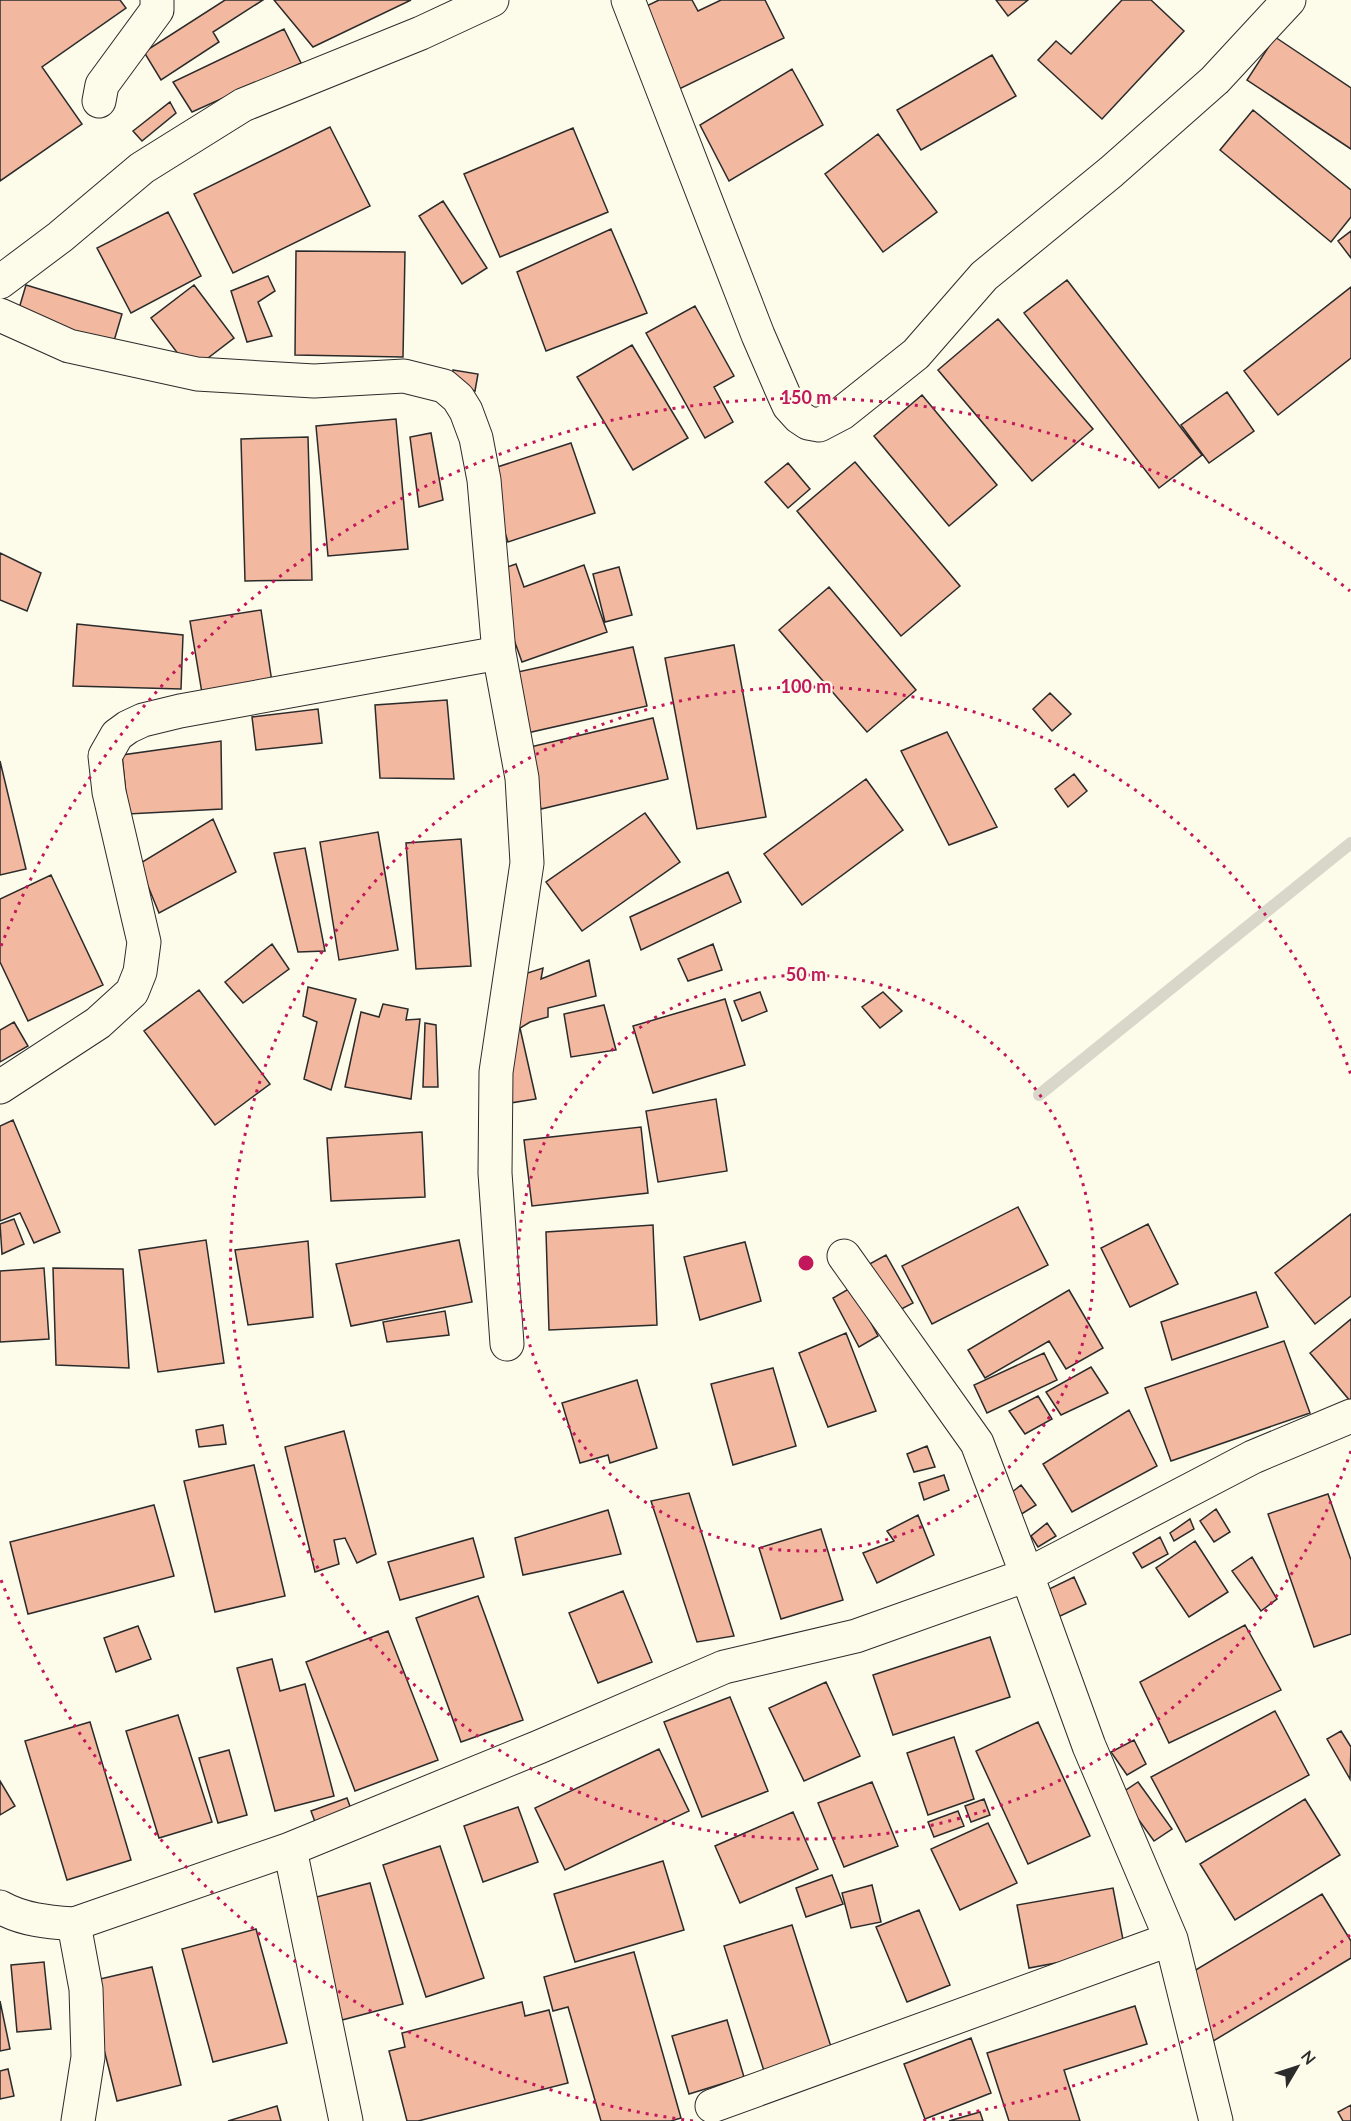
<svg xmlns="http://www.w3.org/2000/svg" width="1351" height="2121" font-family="Lato,sans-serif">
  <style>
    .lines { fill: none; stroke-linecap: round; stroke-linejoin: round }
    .stream { stroke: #d8d7c9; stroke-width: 12 }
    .building { fill: #f2b8a0; stroke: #2b2b2b; stroke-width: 1.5 }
    .minor-casing { stroke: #2b2b2b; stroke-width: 35 }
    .minor { stroke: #fdfbea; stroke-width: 33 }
    .ring { fill: none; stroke: #c2185b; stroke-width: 3; stroke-dasharray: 3 6 }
    .centre { fill: #c2185b; stroke: #fdfbea; stroke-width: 3 }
    .ring-label { font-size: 18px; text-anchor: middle; font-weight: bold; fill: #c2185b; stroke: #fdfbea; stroke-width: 4.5; stroke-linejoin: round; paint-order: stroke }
  </style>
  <rect width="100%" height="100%" fill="#fdfbea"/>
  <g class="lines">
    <path class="stream" d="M 1039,1095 L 1351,843"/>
  </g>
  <path class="building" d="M 0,0 L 120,0 L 126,8 L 42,67 L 82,124 L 0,181 Z
    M 225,0 L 263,0 L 213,32 L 219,42 L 161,80 L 144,52 Z
    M 274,0 L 411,0 L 313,47 Z
    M 659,0 L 692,0 L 698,11 L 721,0 L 765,0 L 784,38 L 673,92 L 634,12 Z
    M 996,0 L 1028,0 L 1008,16 Z
    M 1122,0 L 1151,0 L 1184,31 L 1102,119 L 1038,60 L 1056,41 L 1071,54 Z
    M 284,29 L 301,63 L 192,112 L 173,82 Z
    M 1275,37 L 1351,88 L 1351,149 L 1247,80 Z
    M 992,55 L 1016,96 L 921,150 L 897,110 Z
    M 792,69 L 823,125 L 729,181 L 700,125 Z
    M 170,102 L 176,113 L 142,141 L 133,131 Z
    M 1253,110 L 1351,190 L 1351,217 L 1331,242 L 1220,150 Z
    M 330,127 L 370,206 L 233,273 L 194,194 Z
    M 573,128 L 608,212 L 500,257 L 464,174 Z
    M 878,134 L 937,212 L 883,252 L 825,174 Z
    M 443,201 L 487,268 L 462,284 L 419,216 Z
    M 168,212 L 201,276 L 131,313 L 97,248 Z
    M 611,229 L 647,313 L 546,351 L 517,272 Z
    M 1351,231 L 1351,258 L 1338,241 Z
    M 296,251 L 405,252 L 403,357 L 295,355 Z
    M 268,276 L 275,291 L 258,302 L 272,336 L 247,342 L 231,291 Z
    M 1067,280 L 1202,455 L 1159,488 L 1024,313 Z
    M 26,285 L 122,314 L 111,351 L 15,322 Z
    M 194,285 L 234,338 L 191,371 L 151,318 Z
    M 1351,287 L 1351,358 L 1278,415 L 1244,371 Z
    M 695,306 L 734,376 L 714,387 L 733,422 L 705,438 L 646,333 Z
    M 998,319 L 1093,429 L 1032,481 L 938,370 Z
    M 632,345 L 688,438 L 633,470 L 577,377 Z
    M 453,370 L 478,374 L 475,391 L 452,385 Z
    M 1227,392 L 1254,431 L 1209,463 L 1181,425 Z
    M 922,395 L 997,485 L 949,526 L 874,436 Z
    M 396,419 L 408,549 L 328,556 L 316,426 Z
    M 431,433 L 443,500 L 419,507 L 410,437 Z
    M 308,437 L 312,580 L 245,581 L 241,439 Z
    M 571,443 L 595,513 L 508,542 L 485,471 Z
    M 855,462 L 960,586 L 901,636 L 797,511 Z
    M 788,463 L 810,489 L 788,508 L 765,482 Z
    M 0,553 L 41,573 L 27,611 L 0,600 Z
    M 516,564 L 524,587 L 584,565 L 607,632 L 522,662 L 490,573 Z
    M 619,567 L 632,615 L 605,622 L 593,574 Z
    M 829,587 L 916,690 L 867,732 L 779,630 Z
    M 261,610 L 272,682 L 202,693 L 190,621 Z
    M 77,624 L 183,635 L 181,689 L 73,686 Z
    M 734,645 L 766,817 L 697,829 L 665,658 Z
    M 633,647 L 647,706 L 527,733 L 513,673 Z
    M 1050,693 L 1071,714 L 1052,731 L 1033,709 Z
    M 447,700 L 454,779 L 380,778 L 375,705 Z
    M 318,709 L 322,743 L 256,750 L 252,717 Z
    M 653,718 L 668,779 L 541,809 L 526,748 Z
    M 947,732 L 997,827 L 949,845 L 901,751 Z
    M 221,741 L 222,809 L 128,814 L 122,755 Z
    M 0,761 L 26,869 L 0,875 Z
    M 1074,774 L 1087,791 L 1068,807 L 1055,789 Z
    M 866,779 L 903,830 L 802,905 L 764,854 Z
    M 645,813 L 680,862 L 582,931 L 546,882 Z
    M 213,819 L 236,872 L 159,913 L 139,864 Z
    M 378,832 L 398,950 L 339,960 L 320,842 Z
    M 461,839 L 471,966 L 416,969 L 406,843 Z
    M 305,848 L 325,951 L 298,952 L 274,853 Z
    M 728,872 L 741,902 L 641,950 L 630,917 Z
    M 51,875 L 103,985 L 28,1021 L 0,962 L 0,899 Z
    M 272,944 L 289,969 L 243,1003 L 225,982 Z
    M 713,944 L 722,970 L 688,981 L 678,959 Z
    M 589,960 L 596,996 L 548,1008 L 548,1017 L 530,1022 L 520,1028 L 536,1099 L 504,1104 L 515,977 L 543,968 L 541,979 Z
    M 308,987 L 356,999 L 331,1090 L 304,1079 L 317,1022 L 303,1016 Z
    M 199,990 L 270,1084 L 215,1125 L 144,1031 Z
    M 760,992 L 767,1011 L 742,1021 L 734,1001 Z
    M 883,992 L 902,1011 L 880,1028 L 862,1007 Z
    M 725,999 L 745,1065 L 653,1093 L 633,1026 Z
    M 383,1004 L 408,1009 L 406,1020 L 420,1019 L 411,1099 L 345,1087 L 361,1012 L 379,1017 Z
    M 604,1005 L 616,1050 L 571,1057 L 564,1014 Z
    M 14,1022 L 28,1046 L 0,1062 L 0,1030 Z
    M 425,1023 L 436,1025 L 438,1087 L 423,1087 Z
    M 716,1099 L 727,1171 L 658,1182 L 646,1111 Z
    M 13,1120 L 60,1232 L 34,1243 L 20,1213 L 0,1221 L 0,1126 Z
    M 641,1127 L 648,1193 L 532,1206 L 524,1140 Z
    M 422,1132 L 425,1197 L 331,1201 L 327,1138 Z
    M 1018,1207 L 1048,1265 L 932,1324 L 902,1266 Z
    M 1351,1214 L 1351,1296 L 1315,1324 L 1275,1273 Z
    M 14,1219 L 24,1244 L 2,1254 L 0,1224 Z
    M 1148,1224 L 1178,1284 L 1130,1307 L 1101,1248 Z
    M 653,1225 L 657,1325 L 549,1330 L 546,1232 Z
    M 206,1240 L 224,1363 L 158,1372 L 139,1250 Z
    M 459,1240 L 472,1302 L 351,1326 L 336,1264 Z
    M 308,1241 L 313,1317 L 248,1325 L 235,1250 Z
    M 745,1242 L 761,1301 L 700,1320 L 684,1257 Z
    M 886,1255 L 913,1303 L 890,1315 L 864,1267 Z
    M 44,1268 L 49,1339 L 0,1342 L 0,1271 Z
    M 53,1268 L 123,1269 L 129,1368 L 56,1365 Z
    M 852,1287 L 878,1336 L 859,1347 L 833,1298 Z
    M 1069,1290 L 1103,1348 L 1066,1369 L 1049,1341 L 985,1378 L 968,1350 Z
    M 1256,1292 L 1268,1327 L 1172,1360 L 1161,1322 Z
    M 445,1311 L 449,1335 L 387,1342 L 383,1322 Z
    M 1351,1319 L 1351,1402 L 1310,1353 Z
    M 846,1333 L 876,1411 L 828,1427 L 799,1353 Z
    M 1284,1341 L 1310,1413 L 1171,1461 L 1145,1388 Z
    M 1044,1353 L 1057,1380 L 987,1413 L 974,1385 Z
    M 1091,1367 L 1108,1393 L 1061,1415 L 1046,1392 Z
    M 773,1368 L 796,1446 L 733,1465 L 711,1384 Z
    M 637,1380 L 657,1448 L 610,1463 L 608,1455 L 580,1463 L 562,1403 Z
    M 1038,1396 L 1052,1419 L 1025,1434 L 1009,1411 Z
    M 1129,1410 L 1157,1466 L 1072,1512 L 1043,1464 Z
    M 223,1425 L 226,1444 L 199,1447 L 196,1430 Z
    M 344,1431 L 376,1554 L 357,1563 L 345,1538 L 334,1540 L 339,1564 L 315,1572 L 285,1447 Z
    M 927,1446 L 935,1467 L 914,1472 L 907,1454 Z
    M 254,1465 L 285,1596 L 215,1612 L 184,1481 Z
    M 944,1475 L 949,1490 L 924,1500 L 919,1483 Z
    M 1021,1485 L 1036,1505 L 1020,1515 L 1006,1497 Z
    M 689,1493 L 734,1636 L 697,1642 L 651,1501 Z
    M 1328,1494 L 1351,1560 L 1351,1634 L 1314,1647 L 1268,1514 Z
    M 154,1505 L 174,1576 L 28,1614 L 10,1542 Z
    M 1216,1509 L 1230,1532 L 1214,1542 L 1200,1521 Z
    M 608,1510 L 621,1554 L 523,1575 L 515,1538 Z
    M 918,1515 L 934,1555 L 877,1583 L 863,1553 L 894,1541 L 887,1531 Z
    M 1190,1519 L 1194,1529 L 1174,1541 L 1170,1533 Z
    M 1047,1523 L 1056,1536 L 1038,1547 L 1031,1536 Z
    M 821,1529 L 843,1600 L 781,1619 L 759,1548 Z
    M 1160,1537 L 1168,1554 L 1142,1568 L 1133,1553 Z
    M 473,1538 L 484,1577 L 400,1600 L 388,1562 Z
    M 1195,1541 L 1228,1592 L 1189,1617 L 1156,1568 Z
    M 1252,1557 L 1277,1599 L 1261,1611 L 1232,1571 Z
    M 1074,1577 L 1086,1604 L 1058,1617 L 1045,1591 Z
    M 623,1591 L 652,1662 L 598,1683 L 569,1613 Z
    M 478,1596 L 523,1720 L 461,1742 L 416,1618 Z
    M 1245,1625 L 1281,1690 L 1169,1743 L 1140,1682 Z
    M 138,1626 L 151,1659 L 116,1672 L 104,1638 Z
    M 388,1631 L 438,1760 L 355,1791 L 306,1662 Z
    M 990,1637 L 1010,1697 L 893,1735 L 873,1675 Z
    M 272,1659 L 280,1691 L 305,1684 L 334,1796 L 275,1811 L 237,1668 Z
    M 826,1682 L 860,1756 L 804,1781 L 769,1708 Z
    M 730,1697 L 768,1791 L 702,1817 L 664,1722 Z
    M 1275,1711 L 1309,1775 L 1186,1842 L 1151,1777 Z
    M 178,1715 L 212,1822 L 159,1838 L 126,1731 Z
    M 90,1722 L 131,1860 L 67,1880 L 25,1741 Z
    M 1038,1722 L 1090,1836 L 1028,1864 L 976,1751 Z
    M 1341,1731 L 1351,1747 L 1350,1779 L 1327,1739 Z
    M 954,1737 L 974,1799 L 928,1815 L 907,1753 Z
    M 1134,1740 L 1146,1764 L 1127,1775 L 1111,1752 Z
    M 659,1749 L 689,1811 L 565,1870 L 535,1808 Z
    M 229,1750 L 247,1815 L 218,1823 L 199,1758 Z
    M 0,1781 L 15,1806 L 0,1815 Z
    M 872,1782 L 898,1846 L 844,1867 L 818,1803 Z
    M 1138,1782 L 1172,1829 L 1154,1841 L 1120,1794 Z
    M 347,1798 L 355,1820 L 319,1833 L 311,1811 Z
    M 984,1799 L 990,1815 L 971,1822 L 965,1806 Z
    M 1305,1799 L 1340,1855 L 1235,1920 L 1200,1864 Z
    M 518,1807 L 538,1862 L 483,1882 L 464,1826 Z
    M 958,1811 L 964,1826 L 934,1837 L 928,1822 Z
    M 793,1812 L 818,1869 L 740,1903 L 715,1846 Z
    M 988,1823 L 1017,1883 L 960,1910 L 931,1849 Z
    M 440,1846 L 484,1978 L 426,1997 L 383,1865 Z
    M 663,1861 L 684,1930 L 575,1962 L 554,1894 Z
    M 832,1875 L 843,1904 L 806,1917 L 796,1888 Z
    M 370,1883 L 403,2004 L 342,2020 L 309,1899 Z
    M 872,1885 L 881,1922 L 851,1928 L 842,1893 Z
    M 1113,1888 L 1125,1950 L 1029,1968 L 1017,1905 Z
    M 1322,1894 L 1351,1941 L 1351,1958 L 1210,2043 L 1174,1983 Z
    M 919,1910 L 950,1985 L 907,2002 L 876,1927 Z
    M 792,1925 L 833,2053 L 765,2074 L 724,1946 Z
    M 256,1929 L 287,2043 L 213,2062 L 182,1949 Z
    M 634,1952 L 681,2118 L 671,2121 L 601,2121 L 568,2007 L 553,2011 L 544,1977 Z
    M 44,1962 L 51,2029 L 17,2032 L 11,1965 Z
    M 152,1967 L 181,2085 L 117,2101 L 87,1982 Z
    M 0,2001 L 10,2049 L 0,2051 Z
    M 522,2002 L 525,2016 L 549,2010 L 568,2083 L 418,2121 L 407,2121 L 389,2051 L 405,2047 L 402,2033 Z
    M 1135,2006 L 1147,2044 L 1064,2070 L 1080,2121 L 1009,2121 L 987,2053 Z
    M 727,2020 L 744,2077 L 689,2094 L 672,2036 Z
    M 971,2038 L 991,2093 L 925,2119 L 904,2064 Z
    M 8,2069 L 14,2096 L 0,2099 L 0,2071 Z
    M 1351,2105 L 1351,2121 L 1343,2121 L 1338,2112 Z
    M 277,2106 L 281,2121 L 228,2121 Z
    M 980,2112 L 983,2121 L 949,2121 Z"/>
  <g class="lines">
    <defs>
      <path id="minor" d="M 628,0 L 758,335 L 784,395 L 789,406 L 799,417 L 808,423 L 819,425 L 842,413 L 916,354 L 984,276 L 1111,172 L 1215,80 L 1289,0
        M 99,101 L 102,85 L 157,10 L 157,0
        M 0,282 L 60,237 L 142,168 L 243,105 L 421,33 L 492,0
        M 0,315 L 69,346 L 197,374 L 314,381 L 404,376 L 444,386 L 458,398 L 466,411 L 476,438 L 484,480 L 499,653 L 522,778 L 527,863 L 496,1072 L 495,1173 L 507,1344
        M 0,1087 L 98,1023 L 132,992 L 140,972 L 144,942 L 109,792 L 105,756 L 117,735 L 128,727 L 143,720 L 180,711 L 499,653
        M 844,1256 L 977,1443 L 1027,1575 L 1089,1746 L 1171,1939 L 1216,2121
        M 290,1849 L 346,2121
        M 0,1907 C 23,1920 48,1922 74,1924 L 290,1849 L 539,1747 L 724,1667 L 856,1636 L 1027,1575 L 1253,1457 L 1351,1416
        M 74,1924 L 86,1989 L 88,2057 L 78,2121
        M 712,2106 L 1171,1939"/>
    </defs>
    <use href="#minor" class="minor-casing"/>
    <use href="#minor" class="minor"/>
  </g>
  <g class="ring">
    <circle cx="806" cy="1263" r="288"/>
    <path d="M1351 1451A576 576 0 1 1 1351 1075"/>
    <path d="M1350 1935A865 865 0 0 1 919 2121M693 2121A865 865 0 0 1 1 1580M1 946A865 865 0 0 1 1350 591"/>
  </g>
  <circle cx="806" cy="1263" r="9" class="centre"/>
  <g class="ring-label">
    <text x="806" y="404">150 m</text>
    <text x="806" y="693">100 m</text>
    <text x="806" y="981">50 m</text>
  </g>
  <g transform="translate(1297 2067) rotate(51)" stroke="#fdfbea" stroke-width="4.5" paint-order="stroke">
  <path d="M0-4.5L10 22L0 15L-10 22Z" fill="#2b2b2b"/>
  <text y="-9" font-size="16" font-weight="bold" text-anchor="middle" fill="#2b2b2b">N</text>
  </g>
</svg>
